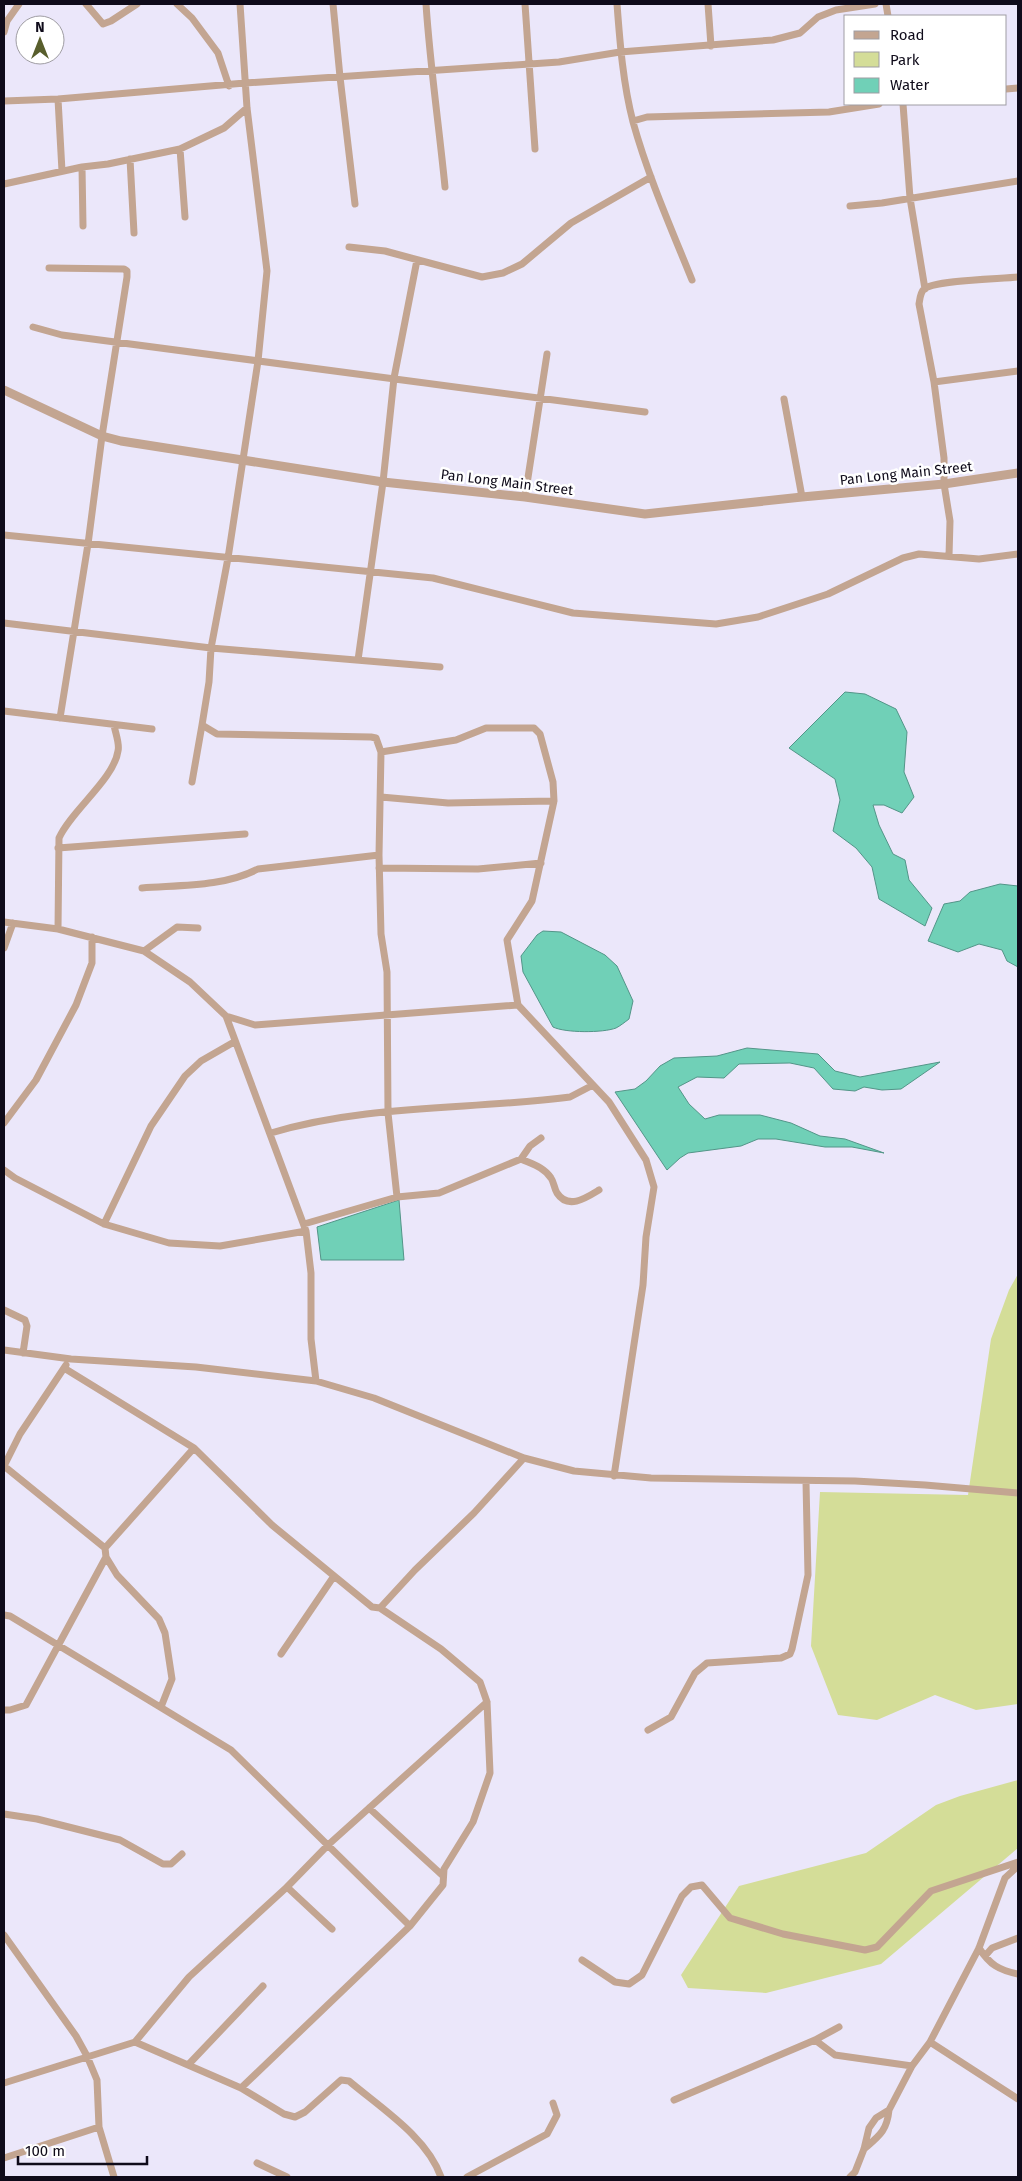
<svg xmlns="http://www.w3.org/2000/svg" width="1022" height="2181" font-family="'Fira Sans',sans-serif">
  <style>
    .green { fill: #d4dd98 }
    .water { fill: #70d0b7; stroke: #539588 }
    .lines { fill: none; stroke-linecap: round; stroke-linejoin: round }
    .minor { stroke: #c3a591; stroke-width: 7 }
    .tertiary { stroke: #c3a591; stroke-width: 9 }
    .labels { text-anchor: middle; stroke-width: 5; stroke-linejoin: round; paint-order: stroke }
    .street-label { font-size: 14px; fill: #0f0b1a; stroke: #fff }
  </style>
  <rect width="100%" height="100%" fill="#ebe7fa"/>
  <path class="green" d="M 1018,1274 L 1018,1704 L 976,1710 L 935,1695 L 877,1720 L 838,1715 L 811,1646 L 820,1492 L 968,1495 L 991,1339 L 1009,1290 Z
    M 1018,1780 L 1018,1848 L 881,1964 L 766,1993 L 688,1988 L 681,1975 L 739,1886 L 866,1853 L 936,1805 L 960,1796 Z"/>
  <path class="water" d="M 845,692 L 865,694 L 896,709 L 907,732 L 904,772 L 914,797 L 902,813 L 884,805 L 873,805 L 879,825 L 893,854 L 905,860 L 909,880 L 932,908 L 925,926 L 879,899 L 872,867 L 856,848 L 833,831 L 840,800 L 835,779 L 789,748 Z
    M 1000,884 L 1018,886 L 1018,967 L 1007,961 L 1002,950 L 979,944 L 958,952 L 928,941 L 944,904 L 960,901 L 970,892 Z
    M 543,931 L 561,932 L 605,955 L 617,966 L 633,1001 L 629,1019 C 625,1022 620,1026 616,1028 C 603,1033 565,1033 553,1027 L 523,972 L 521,956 L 537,935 Z
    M 747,1048 L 818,1054 L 835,1071 L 860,1077 L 940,1062 L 901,1089 L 882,1090 L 864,1087 L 855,1091 L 833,1089 L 814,1068 L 790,1063 L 739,1064 L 724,1078 L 697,1077 L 678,1087 L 689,1104 L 705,1119 L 719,1115 L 760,1115 L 791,1123 L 820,1136 L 845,1139 L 884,1153 L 852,1147 L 825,1147 L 776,1139 L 758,1139 L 741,1146 L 688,1153 L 680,1158 L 667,1170 L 615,1092 L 635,1089 L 646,1081 L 660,1066 L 674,1058 L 717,1056 Z
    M 399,1200 L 404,1260 L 321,1260 L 317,1227 Z"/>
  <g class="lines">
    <path class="minor" d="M 86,4 L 103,24 L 111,21 L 137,4
      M 177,4 L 192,18 L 218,53 L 229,86
      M 240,4 L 247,108 L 267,271 L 258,361 L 228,558 L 211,648 L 209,682 L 202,725 L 217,734 L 371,737 L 376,738 L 381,752 L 379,855 L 381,934 L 387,972 L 388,1113 L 397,1197
      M 333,4 L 340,77 L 355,204
      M 426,4 C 430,65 439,126 445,187
      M 525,4 L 535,149
      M 617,4 C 620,44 623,83 633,122 C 648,176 671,228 692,280
      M 708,4 L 711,46
      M 886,4 L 888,16
      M 4,32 L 7,21 L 19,4
      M 1006,89 L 1018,88
      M 58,99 L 62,171
      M 4,101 L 58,99 L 245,83 L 559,62 L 620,52 L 773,40 L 800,33 L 818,17 L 836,10 L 875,4
      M 903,104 L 910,198 L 925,289
      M 633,121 L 647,117 L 829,112 L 879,104
      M 180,149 L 185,217
      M 130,159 L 134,233
      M 82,167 L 83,226
      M 4,184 L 82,167 L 108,164 L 180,149 L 224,128 L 247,108
      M 850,206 L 882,203 L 1018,181
      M 349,247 L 385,251 L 482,277 L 503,273 L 522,264 L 571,223 L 651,177
      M 49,268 L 124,269 L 127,271 L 127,277 L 102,436 L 88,544 L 60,718
      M 33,327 L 62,335 L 645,412
      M 934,382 L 1018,371
      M 784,399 L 802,497
      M 525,497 L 547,354
      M 4,535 L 433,578 L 573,613 L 716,624 L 758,617 L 828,594 L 903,558 L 919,554 L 979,559 L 1018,554
      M 949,556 L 950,521 L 944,484 L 944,458 L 934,382 L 919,304 C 920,299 920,293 924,289 C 935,280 1001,279 1018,277
      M 4,623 L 211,648 L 440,667
      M 358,660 L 383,482 L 394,378 L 417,260
      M 4,711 L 152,729
      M 381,752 L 456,740 L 486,728 L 534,728 L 540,734 L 553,782 L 554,801 L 532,901 L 507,940 L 518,1005 L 609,1102 L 646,1160 L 654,1187 L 646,1237 L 643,1285 L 614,1476
      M 192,782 L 202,725
      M 381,797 L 448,803 L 554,801
      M 58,848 L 245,834
      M 379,868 L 478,869 L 541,863
      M 142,888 C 181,885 223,887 258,869 L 379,855
      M 4,922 L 58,929 L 144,951 L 190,982 L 226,1016 L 255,1025 L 518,1005
      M 58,929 L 59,838 C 71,811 114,779 118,751 C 120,744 115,732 114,725
      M 4,948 L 13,923
      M 144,951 L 177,927 L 198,928
      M 226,1016 L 306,1231 L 311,1273 L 311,1339 L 316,1381
      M 4,1123 L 36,1080 L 76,1005 L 92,963 L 92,937
      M 271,1133 C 367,1104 471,1110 570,1097 L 593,1085
      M 521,1159 L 530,1146 L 541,1138
      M 4,1170 L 15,1178 L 104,1224 L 169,1243 L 220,1246 L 306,1231
      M 104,1224 L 151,1126 L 185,1076 L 201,1061 L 234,1042
      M 304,1224 L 397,1197 L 439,1193 L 521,1159 C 532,1164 544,1167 551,1178 C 554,1182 554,1188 557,1193 C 568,1210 586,1198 599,1190
      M 4,1310 L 25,1320 L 27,1326 L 23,1353
      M 4,1350 L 71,1359 L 196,1367 L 316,1381 L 374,1398 L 524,1458 L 574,1471 L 651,1478 L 855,1481 L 925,1485 L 1018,1493
      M 66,1365 L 20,1434 L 4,1466 L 105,1548 L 106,1557 L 117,1575 L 159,1619 L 165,1633 L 172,1679 L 161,1707
      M 64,1368 L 194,1448 L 272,1525 L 372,1607 L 380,1608 L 415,1570 L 474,1513 L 524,1458
      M 105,1548 L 194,1448
      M 4,1615 L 10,1616 L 231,1750 L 410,1926
      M 281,1654 L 334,1576
      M 4,1710 L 10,1710 L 26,1705 L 106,1557
      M 648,1730 L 671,1717 L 695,1673 L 707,1663 L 781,1658 L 790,1654 L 792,1649 L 808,1575 L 806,1482
      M 369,1808 L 442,1875
      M 4,1814 L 37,1819 L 120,1840 L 163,1864 L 171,1864 L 182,1854
      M 287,1887 L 332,1929
      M 4,1935 L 76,2036 L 87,2056 L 97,2080 L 99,2127 L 114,2177
      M 979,1948 C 990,1965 999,1970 1018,1974
      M 985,1956 L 992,1948 L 1018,1938
      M 582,1960 L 615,1982 L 629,1984 L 642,1975 L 682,1896 L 691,1887 L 702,1885 L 730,1918 L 783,1934 L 865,1950 L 877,1947 L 931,1891 L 1018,1862
      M 815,2040 L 835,2055 L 912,2066
      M 135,2042 L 241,2088 L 284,2114 L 295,2117 L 305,2112 L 341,2080 L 349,2081 C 381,2108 427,2137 441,2177
      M 930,2042 L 1018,2099
      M 188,2065 L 263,1986
      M 4,2083 L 135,2042 L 189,1977 L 287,1887 L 328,1845 L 487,1702
      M 241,2088 L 410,1926 L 443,1885 L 444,1869 L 473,1822 L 490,1773 L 487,1702 L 480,1682 L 441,1649 L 380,1608
      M 674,2100 L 815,2040 L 839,2027
      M 864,2149 C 879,2136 887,2131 889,2110
      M 4,2158 L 99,2127
      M 257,2163 L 287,2177
      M 467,2177 L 547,2134 L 557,2115 L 553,2103
      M 850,2177 L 855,2172 L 864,2149 L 869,2128 L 876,2118 L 889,2110 L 912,2066 L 930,2042 L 979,1948 L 1005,1878 L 1018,1866"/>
    <path class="tertiary" d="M 4,390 L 102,436 L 121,441 L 383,482 L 525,497 L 645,514 L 802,497 L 944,484 L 1018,473"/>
  </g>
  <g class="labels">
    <g class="street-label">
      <text transform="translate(906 473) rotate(-6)" y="5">Pan Long Main Street</text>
      <text transform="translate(507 482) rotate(7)" y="5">Pan Long Main Street</text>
    </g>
  </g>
  <rect width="1022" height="2181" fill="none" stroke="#0f0b1a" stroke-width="10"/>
  <rect x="844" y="15" width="162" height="90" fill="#ffffff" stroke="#9f9da3"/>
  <rect x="854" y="31" width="25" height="8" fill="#c3a591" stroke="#9f9da3"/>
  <text x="890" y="40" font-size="15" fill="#0f0b1a">Road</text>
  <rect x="854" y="52" width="25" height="15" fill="#d4dd98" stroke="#9f9da3"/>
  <text x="890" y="65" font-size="15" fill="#0f0b1a">Park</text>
  <rect x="854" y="78" width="25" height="15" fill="#70d0b7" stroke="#9f9da3"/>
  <text x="890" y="90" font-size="15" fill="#0f0b1a">Water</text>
  <g transform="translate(40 40)"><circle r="24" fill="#ffffff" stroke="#9f9da3"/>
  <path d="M0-4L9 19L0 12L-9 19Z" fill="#585e2c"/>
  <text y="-8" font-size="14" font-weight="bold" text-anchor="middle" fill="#0f0b1a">N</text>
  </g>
  <path d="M18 2156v8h129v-8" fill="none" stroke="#0f0b1a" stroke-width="2.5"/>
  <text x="25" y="2156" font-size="15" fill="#0f0b1a" stroke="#ffffff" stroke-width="4" paint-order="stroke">100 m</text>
</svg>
